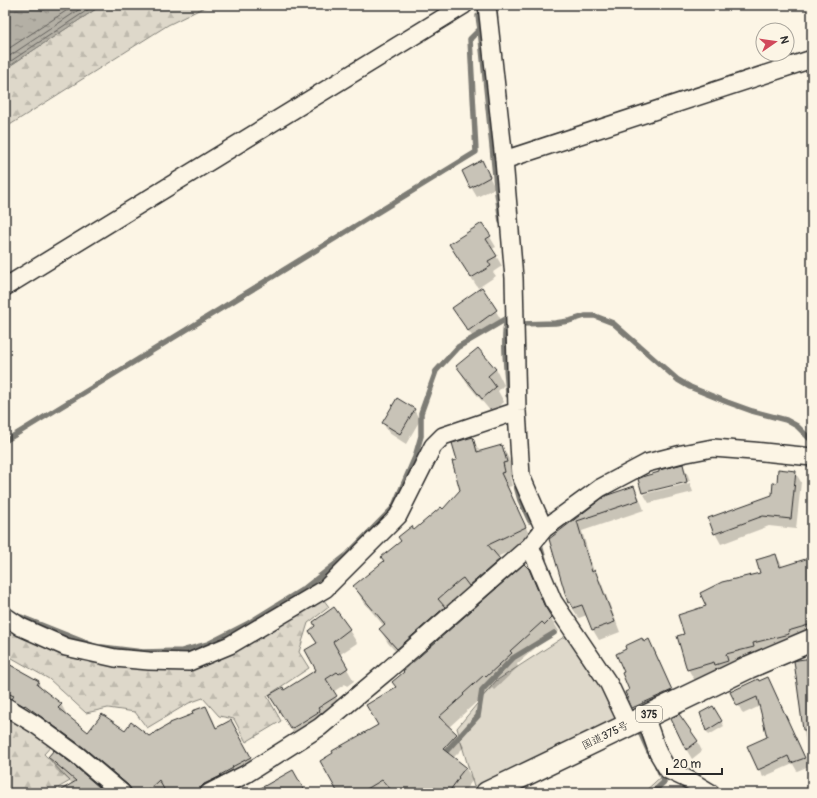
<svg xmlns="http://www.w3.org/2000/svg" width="817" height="798" font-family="Pangolin,'Klee One',sans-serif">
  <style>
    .grass { fill: #ded8ca; stroke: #84827a }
    .forest { fill: url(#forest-firs); stroke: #84827a }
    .water { fill: url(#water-ripples); stroke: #7d7b74 }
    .shadow { fill: #0003 }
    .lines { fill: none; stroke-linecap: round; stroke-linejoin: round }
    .shore { stroke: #62605c; stroke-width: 1 }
    .stream { stroke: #7d7b74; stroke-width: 5.5 }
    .building { fill: #c8c3b7; stroke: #2b2b2b }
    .minor-casing { stroke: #2b2b2b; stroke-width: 20 }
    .trunk-casing { stroke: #2b2b2b; stroke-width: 25 }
    .minor { stroke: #fcf5e5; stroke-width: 17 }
    .trunk { stroke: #fcf5e5; stroke-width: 22 }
    .labels { text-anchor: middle; stroke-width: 3.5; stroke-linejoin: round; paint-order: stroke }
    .shield { fill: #fcf5e5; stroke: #6a6863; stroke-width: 1 }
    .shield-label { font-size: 10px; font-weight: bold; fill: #2b2b2b }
    .street-label { font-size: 11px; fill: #2b2b2b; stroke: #fcf5e5 }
  </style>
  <defs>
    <pattern id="forest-firs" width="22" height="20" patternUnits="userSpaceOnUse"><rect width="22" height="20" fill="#ded8ca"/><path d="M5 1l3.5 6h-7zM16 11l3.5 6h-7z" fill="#bfbaae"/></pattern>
    <pattern id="water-ripples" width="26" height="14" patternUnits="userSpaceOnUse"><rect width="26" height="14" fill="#b4b0a5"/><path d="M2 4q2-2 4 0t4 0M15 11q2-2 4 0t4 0" fill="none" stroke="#938f87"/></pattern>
  </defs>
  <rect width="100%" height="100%" fill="#fcf5e5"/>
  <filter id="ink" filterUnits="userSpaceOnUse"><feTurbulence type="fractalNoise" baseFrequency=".025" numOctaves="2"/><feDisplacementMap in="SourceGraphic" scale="8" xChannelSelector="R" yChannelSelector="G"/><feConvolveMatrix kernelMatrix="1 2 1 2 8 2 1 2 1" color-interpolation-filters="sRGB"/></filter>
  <g filter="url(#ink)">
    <path class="grass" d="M 570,633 L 622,720 L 474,787 L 457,728 L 496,681 Z"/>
    <path class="forest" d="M 102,5 L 209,5 L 168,25 L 5,128 L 5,69 Z
      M 321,596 L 329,607 L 308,623 L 299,652 L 309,668 L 267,696 L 281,721 L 246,742 L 234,719 L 219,716 L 203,698 L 189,703 L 147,728 L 135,712 L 108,708 L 86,713 L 49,679 L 5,654 L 5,625 L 185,666 Z
      M 5,711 L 55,742 L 44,754 L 70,781 L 49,793 L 11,793 L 5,787 Z
      M 665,773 L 658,793 L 643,793 Z"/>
    <path class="water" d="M 5,5 L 102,5 L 5,69 Z"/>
    <path class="shadow" d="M 487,172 L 495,188 L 477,197 L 471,187 Z
      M 490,237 L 496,247 L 492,249 L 502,266 L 493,272 L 496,276 L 478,288 L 456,254 Z
      M 482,289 L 502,321 L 475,340 L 459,318 Z
      M 478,349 L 496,369 L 504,385 L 498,391 L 504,402 L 492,413 L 466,382 L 458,367 Z
      M 414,410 L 420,420 L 406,444 L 389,433 L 383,423 Z
      M 472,438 L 480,452 L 502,446 L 509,459 L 514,476 L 510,477 L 512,486 L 508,487 L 532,541 L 497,557 L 507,573 L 405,662 L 388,643 L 380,629 L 384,626 L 362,600 L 355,586 L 385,561 L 414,531 L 443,511 L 461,490 L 458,460 Z
      M 683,465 L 688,475 L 690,481 L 644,492 L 644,494 L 690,483 L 693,492 L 649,503 L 643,493 L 640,479 Z
      M 795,472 L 801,482 L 796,529 L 769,526 L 721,544 L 715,533 L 773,495 L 778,484 Z
      M 633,487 L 639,497 L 644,510 L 582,531 L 594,572 L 601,582 L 620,632 L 599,640 L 593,630 L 587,615 L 579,618 L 569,603 L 550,539 L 606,497 Z
      M 776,555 L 783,567 L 812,558 L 812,641 L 697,684 L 688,669 L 685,634 L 708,607 L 761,573 Z
      M 528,570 L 536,583 L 549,615 L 559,631 L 553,637 L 550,635 L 517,664 L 518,667 L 494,690 L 492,688 L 449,727 L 456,734 L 464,747 L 453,758 L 465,767 L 473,780 L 465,790 L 466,791 L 465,793 L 394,793 L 399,789 L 398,786 L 385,793 L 340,793 L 379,726 L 397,688 L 393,682 Z
      M 334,608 L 349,630 L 357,643 L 339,655 L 354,681 L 347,686 L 345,684 L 333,692 L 343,709 L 299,742 L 278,708 L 284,691 L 317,671 L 317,644 L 310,631 Z
      M 649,641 L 655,651 L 677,701 L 639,718 L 633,707 L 631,691 L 625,672 L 628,650 Z
      M 812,659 L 812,763 L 807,754 L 795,662 Z
      M 5,664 L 38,682 L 43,691 L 61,704 L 68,717 L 88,733 L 125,731 L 149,737 L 194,715 L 206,707 L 213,719 L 217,729 L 238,733 L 257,769 L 218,793 L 167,793 L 167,792 L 166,793 L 131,793 L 91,759 L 5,700 Z
      M 759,682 L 772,686 L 809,766 L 797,771 L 793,764 L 763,777 L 759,769 L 768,737 L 760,706 L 743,714 L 732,693 Z
      M 713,707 L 724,726 L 709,735 L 706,730 Z
      M 697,741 L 702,751 L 692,759 L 686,749 Z
      M 49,757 L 105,793 L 58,793 L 73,784 L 56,770 Z"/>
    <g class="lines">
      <path class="shore" d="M 5,51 L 75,5
        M 5,59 L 86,5
        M 5,65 L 95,5"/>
      <path class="stream" d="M 478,16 L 480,29 L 496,185 L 501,222
        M 507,318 C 502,341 507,372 508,395
        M 520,324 L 555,323 L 569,321 L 585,316 L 595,316 L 613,323 L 678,380 L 690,387 L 727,402 L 752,411 L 786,420 L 797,426 L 812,441
        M 5,441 L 476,152 L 470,39 L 480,29
        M 515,482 L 520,500 L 530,521
        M 539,542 L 544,559
        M 21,617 L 94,646
        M 102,647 L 143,652 L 182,651 L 208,644 L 247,624 L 305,588 L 347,555 L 393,508 L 415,457 L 421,436 L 421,413 L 436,371 L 458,347 L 506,319 L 508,320
        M 640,732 L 649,752
        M 442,756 L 478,716 L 482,690 L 513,658 L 554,633
        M 652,793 L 664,782 L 657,766"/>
    </g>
    <path class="building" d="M 482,160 L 490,177 L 470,188 L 462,171 Z
      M 482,223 L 491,236 L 486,239 L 497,256 L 488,261 L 491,266 L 471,278 L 449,244 Z
      M 482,287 L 497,310 L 468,331 L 452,308 Z
      M 478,348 L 496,369 L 488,376 L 496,387 L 482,399 L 456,366 Z
      M 397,398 L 415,409 L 400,434 L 382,423 Z
      M 473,437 L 477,452 L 502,445 L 507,462 L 503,463 L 505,472 L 501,473 L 526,527 L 488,545 L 500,559 L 469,586 L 463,578 L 460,580 L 438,599 L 445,607 L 397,649 L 379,629 L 385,624 L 353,586 L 384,561 L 381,557 L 401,541 L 398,537 L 412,526 L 414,530 L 441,507 L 443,509 L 460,490 L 452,461 L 457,460 L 452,443 Z
      M 683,464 L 687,482 L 642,493 L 638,479 L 645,476 L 659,472 L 659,470 Z
      M 778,469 L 796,471 L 791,519 L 763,516 L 714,534 L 708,518 L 772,495 L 773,482 L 777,483 Z
      M 634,486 L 639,500 L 577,521 L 592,572 L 595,570 L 615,622 L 592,630 L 582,605 L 573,608 L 570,602 L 568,603 L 549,539 L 605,496 Z
      M 776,554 L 780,567 L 812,557 L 812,624 L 788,631 L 789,634 L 753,643 L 754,647 L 726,654 L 728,661 L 715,665 L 714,662 L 687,670 L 677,636 L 684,634 L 678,615 L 706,606 L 700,593 L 722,582 L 760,573 L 756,560 Z
      M 524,564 L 529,569 L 544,605 L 552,618 L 545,625 L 542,622 L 510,651 L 512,653 L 486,677 L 484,675 L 463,694 L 464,695 L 439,717 L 457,734 L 443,749 L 466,767 L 458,777 L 459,778 L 448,793 L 394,793 L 382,780 L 360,793 L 338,793 L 320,761 L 333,753 L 332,751 L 378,725 L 366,705 L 396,687 L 392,682 L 404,672 L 403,671 Z
      M 334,607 L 350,629 L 333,642 L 348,668 L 339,674 L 337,672 L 326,679 L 337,696 L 318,708 L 320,711 L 291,729 L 269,695 L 283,687 L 284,690 L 316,670 L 305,650 L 317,643 L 309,631 L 315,626 L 313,622 Z
      M 642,638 L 644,642 L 649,639 L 672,690 L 632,708 L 625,692 L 629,690 L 622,673 L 624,672 L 616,654 L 626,649 L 625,646 Z
      M 812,658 L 812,730 L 803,730 L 794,661 L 798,660 Z
      M 5,662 L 39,681 L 37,685 L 62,704 L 58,708 L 88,732 L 102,714 L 125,730 L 131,722 L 149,736 L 170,724 L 170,723 L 193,714 L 192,711 L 206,706 L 216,728 L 231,720 L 251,757 L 232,767 L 233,768 L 220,775 L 221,776 L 204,784 L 200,788 L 199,793 L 166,793 L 159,780 L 145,793 L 132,793 L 131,789 L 128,785 L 83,747 L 25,705 L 24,706 L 12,699 L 14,696 L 5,692 Z
      M 768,677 L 805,758 L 791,763 L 788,756 L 758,770 L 747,746 L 767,737 L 757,697 L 737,706 L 730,692 L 758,679 L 759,681 Z
      M 713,706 L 722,721 L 706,731 L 700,713 Z
      M 679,714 L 698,741 L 686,750 L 671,719 Z
      M 54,750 L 71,763 L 106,793 L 56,793 L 76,781 L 48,757 Z
      M 293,770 L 306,793 L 252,793 Z"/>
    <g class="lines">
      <defs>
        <path id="minor" d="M 487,5 L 504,160 L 514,278 L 517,411 L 521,476 L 544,529
          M 504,160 L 812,59
          M 5,287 L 464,5
          M 530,546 L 553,601 L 609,684 L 628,724
          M 5,616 L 21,627 L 66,647 L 115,658 L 149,661 L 189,662 L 230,645 L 325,589 L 398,516 L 433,446 L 443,436 L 517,411
          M 5,706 L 36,725 L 77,755 L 122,793
          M 645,716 L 658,753 L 668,770 L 691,781 L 711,793
          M 209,793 L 246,774 L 320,727 L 387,671 L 530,546 L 544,529 L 600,488 L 647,463 L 682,454 L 713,448 L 753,451 L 812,457"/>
        <path id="trunk" d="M 487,793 L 749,667 L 812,640"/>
      </defs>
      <use href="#minor" class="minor-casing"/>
      <use href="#trunk" class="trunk-casing"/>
      <use href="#minor" class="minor"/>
      <use href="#trunk" class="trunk"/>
    </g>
  </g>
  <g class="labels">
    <rect class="shield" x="636" y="706" width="26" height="16" rx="3"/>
    <g class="shield-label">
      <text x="649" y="718">375</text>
    </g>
    <g class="street-label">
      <text transform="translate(605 735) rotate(-26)" y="4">国道375号</text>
    </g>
  </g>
  <rect width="817" height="798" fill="none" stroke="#fcf5e5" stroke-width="20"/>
  <rect x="10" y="10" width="797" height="778" fill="none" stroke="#2b2b2b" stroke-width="1.5" filter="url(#ink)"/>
  <g transform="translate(775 42) rotate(77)"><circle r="19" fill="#fcf5e5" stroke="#a8a49b"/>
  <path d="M0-3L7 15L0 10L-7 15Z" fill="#d1495b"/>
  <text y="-6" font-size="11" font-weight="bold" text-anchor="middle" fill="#2b2b2b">N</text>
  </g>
  <path d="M667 768v6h55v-6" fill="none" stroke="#2b2b2b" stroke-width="2"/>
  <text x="673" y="768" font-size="12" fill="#2b2b2b" stroke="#fcf5e5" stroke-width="3" paint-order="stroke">20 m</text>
</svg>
